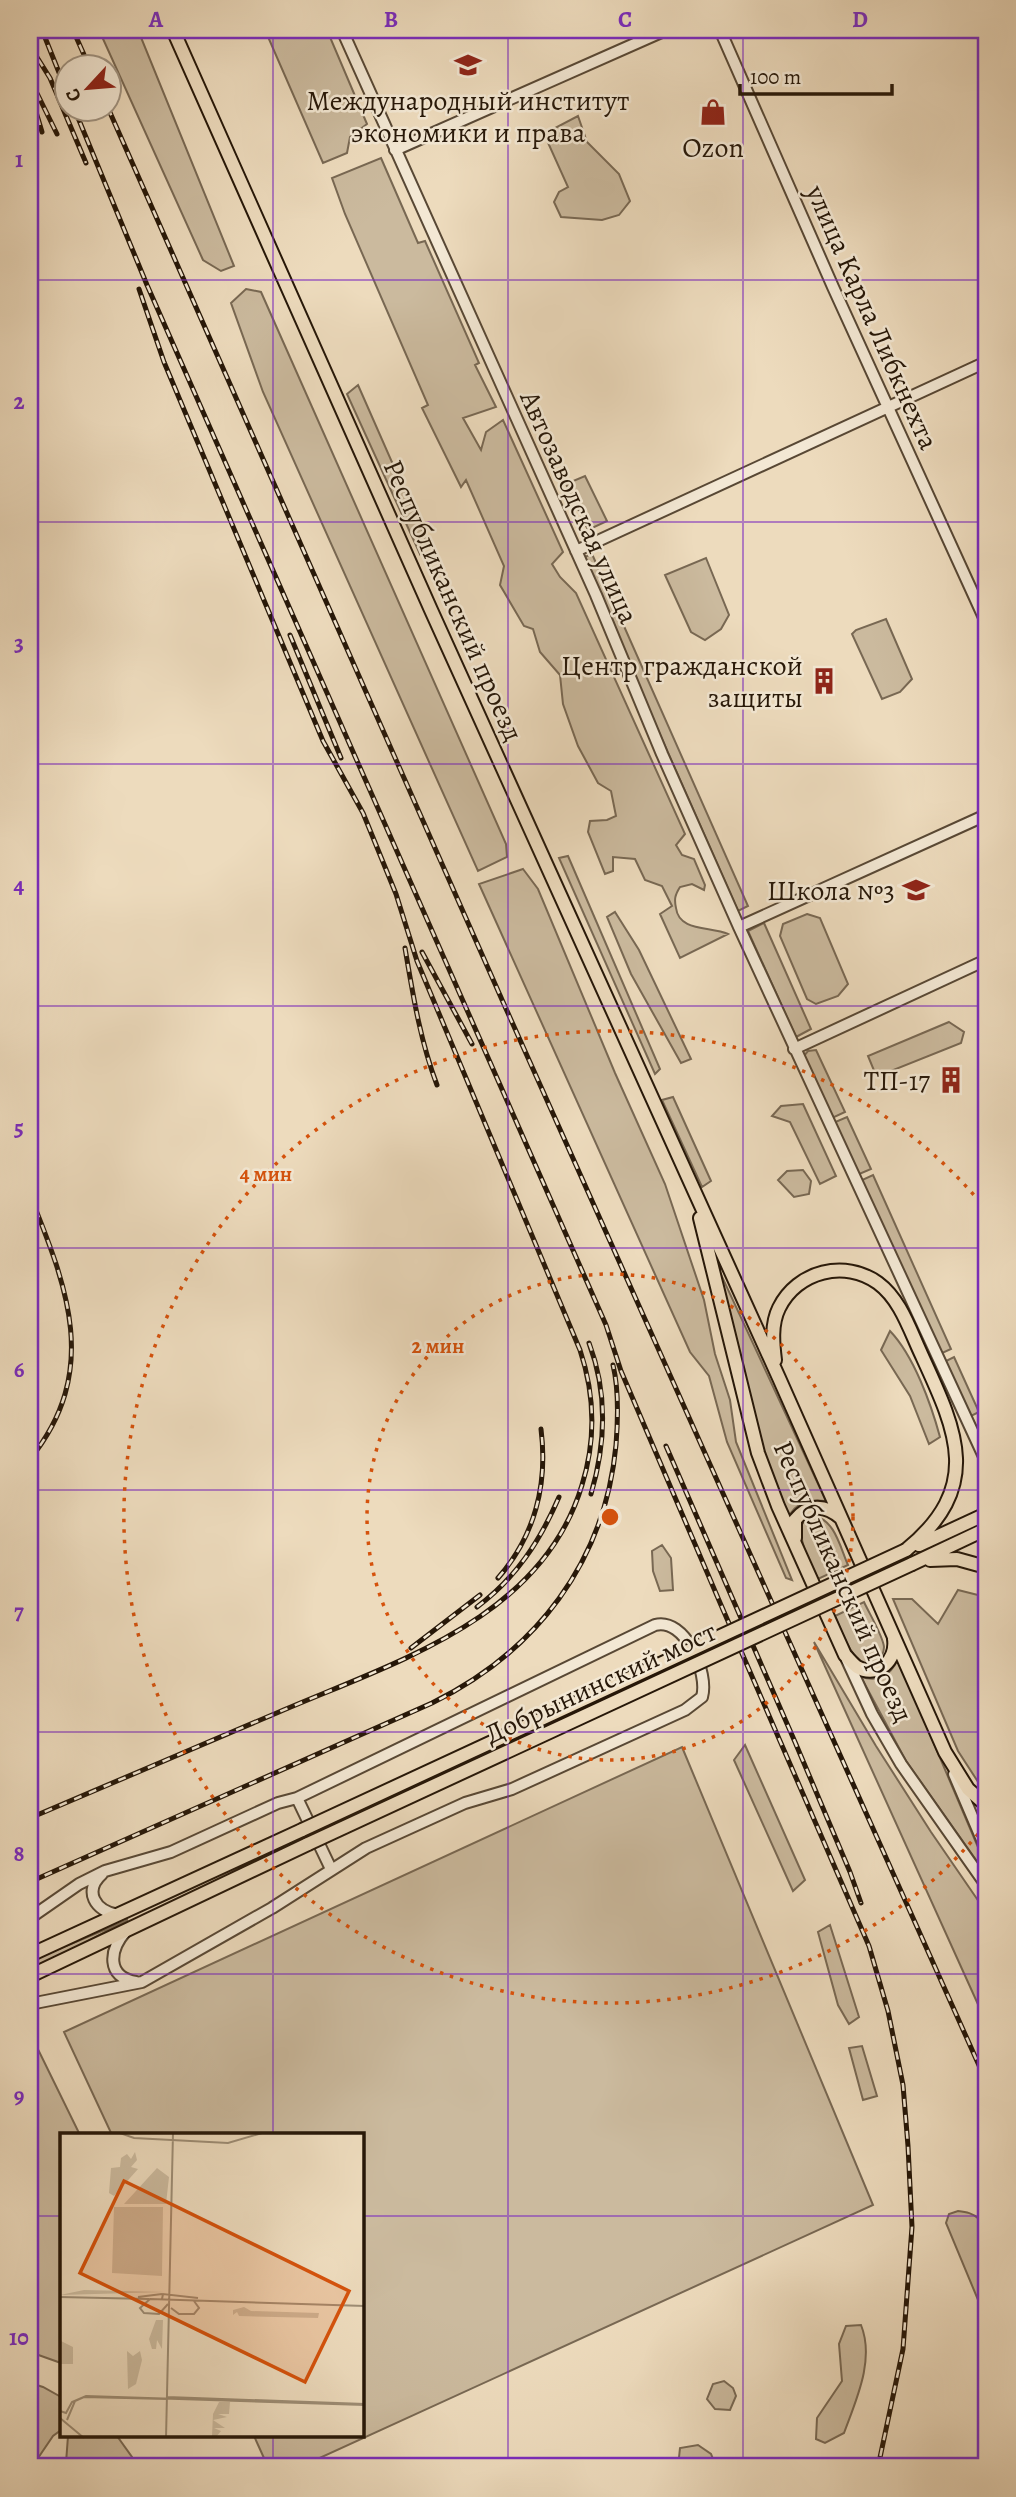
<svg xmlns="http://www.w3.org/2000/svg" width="1016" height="2497" font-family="Alegreya,serif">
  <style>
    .green { fill: #cbba9e; stroke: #786853; stroke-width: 2 }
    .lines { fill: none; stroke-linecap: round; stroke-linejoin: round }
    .minor-casing { stroke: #584835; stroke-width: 14 }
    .major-casing { stroke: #261708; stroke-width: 16 }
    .minor { stroke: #f3e8d4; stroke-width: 10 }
    .major { stroke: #eddbbd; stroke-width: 12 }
    .rail-casing { stroke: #261708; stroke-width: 5 }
    .rail { stroke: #f3e8d4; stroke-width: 2.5; stroke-dasharray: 8; stroke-linecap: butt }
    .major-bridge-casing { stroke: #261708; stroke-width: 16; stroke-linecap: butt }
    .major-bridge { stroke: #eddbbd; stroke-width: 12 }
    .grid { fill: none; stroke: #7b2cbf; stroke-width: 2; stroke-opacity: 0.55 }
    .ring { fill: none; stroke: #d5520c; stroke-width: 3.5; stroke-dasharray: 3.5 7 }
    .labels { text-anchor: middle; stroke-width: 5; stroke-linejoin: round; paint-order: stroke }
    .poi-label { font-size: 28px; fill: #261708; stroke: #f3e8d4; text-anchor: end }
    .street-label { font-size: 28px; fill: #261708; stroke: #f3e8d4 }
    .inset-road { fill: none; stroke: #9d8d75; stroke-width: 2 }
    .view { fill: #d5520c; fill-opacity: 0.15; stroke: #d5520c; stroke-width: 3.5 }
    .inset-edge { fill: none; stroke: #261708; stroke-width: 3.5 }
    .centre { fill: #d5520c; stroke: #f3e8d4; stroke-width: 3.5 }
    .ring-label { font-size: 21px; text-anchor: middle; font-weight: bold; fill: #d5520c; stroke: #f3e8d4; stroke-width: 5; stroke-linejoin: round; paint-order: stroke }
    .neatline { fill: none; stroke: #7b2cbf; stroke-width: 2.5 }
    .grid-label { font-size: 23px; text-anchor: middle; font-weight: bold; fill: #7b2cbf }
  </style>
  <rect width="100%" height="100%" fill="#eddbbd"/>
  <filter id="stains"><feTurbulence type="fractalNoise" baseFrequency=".00286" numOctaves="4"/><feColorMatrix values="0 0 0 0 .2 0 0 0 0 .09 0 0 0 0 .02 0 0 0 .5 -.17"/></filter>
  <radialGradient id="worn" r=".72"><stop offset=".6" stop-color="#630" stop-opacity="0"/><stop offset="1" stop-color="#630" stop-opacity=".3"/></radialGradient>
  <path class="green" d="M 99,30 L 138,30 L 234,266 L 221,271 L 203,260 Z
    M 265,30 L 327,30 L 367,124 L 350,137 L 347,153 L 323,163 Z
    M 578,116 L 587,142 L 619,174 L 630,201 L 619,215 L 602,220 L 561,217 L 554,202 L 559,192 L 568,187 L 545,136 L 553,129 Z
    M 381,158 L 418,243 L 425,241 L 479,363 L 475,365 L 496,407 L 463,418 L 481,450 L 486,432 L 503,420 L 563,552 L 552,564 L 560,577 L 576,593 L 685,834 L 676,845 L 682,855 L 694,859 L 705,885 L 704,890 L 692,884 L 680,887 C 675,895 674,899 676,908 C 679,932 711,926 728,934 L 680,958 L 660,914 L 672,906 L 662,886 L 645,880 L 635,859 L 613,857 L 613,871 L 605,874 L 588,832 L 590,821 L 607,820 L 616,816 L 611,791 L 598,783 L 578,746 L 563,704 L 560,675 L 540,652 L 533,629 L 524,626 L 500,585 L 504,566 L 466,480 L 461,487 L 422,408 L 428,405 L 345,214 L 332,178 Z
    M 246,289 L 261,292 L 506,844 L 507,857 L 478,871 L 263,392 L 231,303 Z
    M 358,385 L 428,544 L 420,554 L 347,394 Z
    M 585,476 L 607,521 L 588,530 L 566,484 Z
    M 592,554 L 748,906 L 738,911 L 582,558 Z
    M 706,558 L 729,615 L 721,629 L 705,640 L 691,632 L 665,575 Z
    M 886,619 L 912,679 L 900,692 L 882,699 L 852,634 L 856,630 Z
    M 568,856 L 660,1069 L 655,1074 L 559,858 Z
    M 523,869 L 538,889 L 615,1073 L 665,1184 L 704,1300 L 715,1354 L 730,1400 L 736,1442 L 792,1580 L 786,1578 L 727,1442 L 709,1376 L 690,1352 L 479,884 Z
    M 615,912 L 639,950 L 691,1059 L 681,1063 L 631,974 L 607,917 Z
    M 807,914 L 820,918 L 848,984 L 838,996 L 816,1004 L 807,999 L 780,936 L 783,924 Z
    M 764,923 L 811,1029 L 796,1037 L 748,931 Z
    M 949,1022 L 964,1032 L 961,1043 L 881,1075 L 875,1073 L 868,1056 Z
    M 816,1050 L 845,1112 L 830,1119 L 803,1057 L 808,1051 Z
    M 673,1097 L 711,1181 L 702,1187 L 662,1100 Z
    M 803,1104 L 836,1176 L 820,1184 L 790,1122 L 772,1116 L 781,1106 Z
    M 847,1117 L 871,1169 L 857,1175 L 833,1123 Z
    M 803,1170 L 811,1181 L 809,1194 L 794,1197 L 778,1180 L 787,1171 Z
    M 873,1175 L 951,1349 L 940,1354 L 860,1181 Z
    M 718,1268 L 826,1501 C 809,1499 796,1502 788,1518 L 754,1427 Z
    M 890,1331 C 914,1356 931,1404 940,1437 L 929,1444 L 910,1396 L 881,1350 Z
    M 954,1357 L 979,1412 L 969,1417 L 944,1362 Z
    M 814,1516 C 835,1520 840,1547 848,1565 L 818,1579 C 810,1562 798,1543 802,1524 Z
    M 662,1545 L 671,1558 L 673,1590 L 660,1591 L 653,1571 L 652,1551 Z
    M 958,1590 L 986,1597 L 986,1790 L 982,1788 L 958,1751 L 893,1599 L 912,1599 L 938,1624 Z
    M 864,1602 C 869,1613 883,1636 884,1647 C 884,1652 881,1659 877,1662 C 856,1677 841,1629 835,1616 Z
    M 814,1642 L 876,1746 L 931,1832 L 986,1912 L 986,2022 Z
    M 898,1659 L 986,1866 L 986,1874 L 906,1761 L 861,1677 C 879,1682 890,1676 898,1659 Z
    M 745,1745 L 805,1880 L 793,1891 L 734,1760 Z
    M 682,1747 L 873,2205 L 300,2467 L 268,2467 L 254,2436 L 362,2436 L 362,2135 L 112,2135 L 64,2032 Z
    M 128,1920 L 77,1947 L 30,1969 L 30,1961 Z
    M 830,1925 L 859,2017 L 849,2024 L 838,2005 L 818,1932 Z
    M 30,2033 L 80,2135 L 61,2135 L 61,2363 L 30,2352 Z
    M 862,2046 L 877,2096 L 863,2100 L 849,2048 Z
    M 958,2211 C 966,2212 973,2213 979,2219 C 993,2235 986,2296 986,2319 L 946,2223 L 949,2214 Z
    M 861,2325 C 875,2360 856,2400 844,2433 L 825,2443 L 816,2439 L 817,2418 L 842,2381 L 839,2344 L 846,2326 Z
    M 724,2381 L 733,2388 L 736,2396 L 730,2410 L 715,2409 L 707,2399 L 713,2384 Z
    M 30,2383 L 43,2387 L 61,2397 L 61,2430 L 53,2436 L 34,2464 L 30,2462 Z
    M 68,2436 L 117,2436 L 132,2457 L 129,2467 L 85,2467 L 66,2463 Z
    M 698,2445 L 711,2454 L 715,2464 L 712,2467 L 678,2467 L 680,2448 Z"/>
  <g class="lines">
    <defs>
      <path id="minor" d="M 342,30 L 596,595 L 662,754 L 739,927 L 986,1461
        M 720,30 L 833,287 L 986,622
        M 395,150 L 666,30
        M 576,551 L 986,362
        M 739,927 L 986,815
        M 794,1049 L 986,960
        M 847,1660 L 872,1714 L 901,1764 L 986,1885
        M 954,1774 L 986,1849
        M 297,1798 L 331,1869
        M 102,1874 C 83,1891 95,1911 118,1915
        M 30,1918 L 79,1884 L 105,1871 L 171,1852 L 278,1803 L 297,1798 L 655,1625 C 685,1617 709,1673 702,1697 L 685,1710 L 512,1789 L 465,1803 L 366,1848 L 272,1908 L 142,1982 L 30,2004
        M 126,1931 C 109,1950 106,1977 136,1982"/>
      <path id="major" d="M 173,30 L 431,610 L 779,1378 L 945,1752 L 968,1789 L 986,1805
        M 700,1218 L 758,1453 L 778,1506 L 845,1655 C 849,1659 853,1664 857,1667 C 878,1679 897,1660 894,1639
        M 775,1360 C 773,1344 771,1324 779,1308 C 797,1271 845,1259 878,1283 C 901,1300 910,1331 922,1356 C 957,1432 983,1487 906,1550
        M 795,1538 L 795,1520 C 808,1504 825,1504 841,1518
        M 919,1545 L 986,1514
        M 930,1560 L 957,1559 L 986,1567
        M 912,1564 L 986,1529
        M 30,1955 L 302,1830
        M 30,1976 L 308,1844"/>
    </defs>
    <use href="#minor" class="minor-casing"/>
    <use href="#major" class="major-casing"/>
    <use href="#minor" class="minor"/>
    <use href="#major" class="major"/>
    <defs>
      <path id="rail" d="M 42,30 L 66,90
        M 73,30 L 89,66
        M 30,46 L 50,78 L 86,163
        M 30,79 L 57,134
        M 33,102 L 42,132
        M 74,108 L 147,285 L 606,1325 L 621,1371 L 721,1605 L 869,1946 L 888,2011 L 903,2085 L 908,2146 L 912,2227 L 903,2349 L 878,2467
        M 108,108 L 503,1002 L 986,2081
        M 290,635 L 341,758
        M 405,948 C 413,995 420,1040 437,1085
        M 422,952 L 472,1044
        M 30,1195 C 67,1287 101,1371 30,1459
        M 589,1343 C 608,1393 606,1443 591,1494
        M 666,1446 L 795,1742 L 850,1872 L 861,1903
        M 498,1578 C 535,1536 548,1484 541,1429
        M 477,1607 C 516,1578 540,1541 559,1497
        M 411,1648 L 480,1595
        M 30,1818 C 113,1783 196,1747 279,1712 C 395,1662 542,1619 582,1485 C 596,1440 595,1395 580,1350 L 417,961 L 396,894 L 363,813 L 323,741 L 164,362 L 139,289
        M 30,1882 L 432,1703 C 536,1652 605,1562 616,1445 C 618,1420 619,1390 613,1365"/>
    </defs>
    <use href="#rail" class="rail-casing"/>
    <use href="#rail" class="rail"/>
    <defs>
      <path id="major-bridge" d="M 302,1830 L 906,1550
        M 308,1844 L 912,1564"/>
    </defs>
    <use href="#major-bridge" class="major-bridge-casing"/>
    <use href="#major-bridge" class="major-bridge"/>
  </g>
  <path class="grid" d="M 273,30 L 273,2135M 508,30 L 508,2467M 743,30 L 743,2467M 30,280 L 986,280M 30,522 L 986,522M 30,764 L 986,764M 30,1006 L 986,1006M 30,1248 L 986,1248M 30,1490 L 986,1490M 30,1732 L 986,1732M 30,1974 L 986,1974M 30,2216 L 61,2216M 362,2216 L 986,2216M 273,2436 L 273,2467"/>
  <g class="ring">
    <circle cx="610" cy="1517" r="243"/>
    <path d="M985 1826A486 486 0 1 1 985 1208"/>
  </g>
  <defs>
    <symbol id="university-bare" viewBox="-9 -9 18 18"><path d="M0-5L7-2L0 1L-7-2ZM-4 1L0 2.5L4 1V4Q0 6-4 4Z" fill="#8f2418" stroke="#f3e8d4" stroke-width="2.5" paint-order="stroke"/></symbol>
    <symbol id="shop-bare" viewBox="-9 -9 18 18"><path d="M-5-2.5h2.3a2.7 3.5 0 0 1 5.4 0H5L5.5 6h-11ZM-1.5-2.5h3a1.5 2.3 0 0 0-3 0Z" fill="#8f2418" stroke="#f3e8d4" stroke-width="2.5" paint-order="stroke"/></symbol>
    <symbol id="building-bare" viewBox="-9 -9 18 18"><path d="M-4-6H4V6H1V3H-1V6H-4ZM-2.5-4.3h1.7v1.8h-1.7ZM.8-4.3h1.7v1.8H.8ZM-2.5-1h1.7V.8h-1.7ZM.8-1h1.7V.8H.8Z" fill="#8f2418" stroke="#f3e8d4" stroke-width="2.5" paint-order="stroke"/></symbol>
    <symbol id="school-bare" viewBox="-9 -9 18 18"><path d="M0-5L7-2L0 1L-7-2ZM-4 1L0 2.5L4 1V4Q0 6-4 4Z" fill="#8f2418" stroke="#f3e8d4" stroke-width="2.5" paint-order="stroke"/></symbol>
  </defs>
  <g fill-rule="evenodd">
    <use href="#university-bare" x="449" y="46" width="38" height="38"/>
    <use href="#shop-bare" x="694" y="93" width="38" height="38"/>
    <use href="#building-bare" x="805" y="662" width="38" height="38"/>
    <use href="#school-bare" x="897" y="871" width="38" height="38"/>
    <use href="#building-bare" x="932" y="1061" width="38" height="38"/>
  </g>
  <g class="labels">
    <g class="poi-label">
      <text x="468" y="110" text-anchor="middle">Международный институт<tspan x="468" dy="32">экономики и права</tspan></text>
      <text x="713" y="157" text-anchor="middle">Ozon</text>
      <text x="803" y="675">Центр гражданской<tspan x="803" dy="32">защиты</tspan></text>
      <text x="895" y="900">Школа №3</text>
      <text x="930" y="1090">ТП-17</text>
    </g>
    <g class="street-label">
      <text transform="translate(873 317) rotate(66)" y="10">улица Карла Либкнехта</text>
      <text transform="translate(580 507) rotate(66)" y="10">Автозаводская улица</text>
      <text transform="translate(454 600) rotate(66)" y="10">Республиканский проезд</text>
      <text transform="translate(844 1581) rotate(66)" y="10">Республиканский проезд</text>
      <text transform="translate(600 1682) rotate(-25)" y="10">Добрынинский мост</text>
    </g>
  </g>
  <g transform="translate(60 2133)">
    <rect width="304" height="304" fill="#eddbbd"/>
    <path d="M 75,19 L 77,27 L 71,34 L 78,36 L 54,63 L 49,60 L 51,35 L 60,34 L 61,25 L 67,21 L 71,26 ZM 97,35 L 109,44 L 106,71 L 64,71 ZM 54,74 L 103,74 L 102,143 L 52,140 ZM 24,157 L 106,159 L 0,162 ZM 184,174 L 191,178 L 259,180 L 258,185 L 179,183 L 177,179 L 173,182 L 173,177 ZM 96,187 L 103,187 L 102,216 L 97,207 L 96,216 L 92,216 L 89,206 ZM 1,208 L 13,214 L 13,231 L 0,231 ZM 67,218 L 73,223 L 80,218 L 82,227 L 76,251 L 68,256 ZM 159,269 L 170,269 L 169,281 L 158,281 L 167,284 L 153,287 L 165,295 L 154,295 L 161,298 L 156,304 L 152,303 L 153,281 Z" fill="#cbba9e"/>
    <path class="inset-road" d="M 60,0 L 74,5 L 168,10 L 202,0M 0,164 L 89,166M 78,164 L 102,161M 102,166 L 103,161 L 138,165M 108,171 L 99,181 L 84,180 L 80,175 L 90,166 L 305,173M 111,175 L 119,181 L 134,181 L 139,175 L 134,168M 107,264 L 305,271M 304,273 L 305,297M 0,278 L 6,280 L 12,269 L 26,263 L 305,272M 0,285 L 24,305M 7,287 L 15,268 L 24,264 L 107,266M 106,305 L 113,0"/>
    <path class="view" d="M 64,48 L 289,158 L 245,249 L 20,140 Z"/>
    <rect width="304" height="304" class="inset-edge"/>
  </g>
  <circle cx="610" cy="1517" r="10" class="centre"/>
  <g class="ring-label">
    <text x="266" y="1181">4 мин</text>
    <text x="438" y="1353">2 мин</text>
  </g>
  <rect width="1016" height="2497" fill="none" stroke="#eddbbd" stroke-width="77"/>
  <g transform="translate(88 88) rotate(244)"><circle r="33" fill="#f3e8d4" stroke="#a19482" stroke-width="2"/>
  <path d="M0-5L12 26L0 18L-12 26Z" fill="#8f2418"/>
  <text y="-10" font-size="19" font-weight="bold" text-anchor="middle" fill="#261708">С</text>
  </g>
  <path d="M740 84v10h152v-10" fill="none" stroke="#261708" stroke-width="3.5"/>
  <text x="750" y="84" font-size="21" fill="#261708" stroke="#f3e8d4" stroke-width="5" paint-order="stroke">100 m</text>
  <rect x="38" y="38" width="940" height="2420" class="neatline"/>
  <g class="grid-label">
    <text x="156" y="27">A</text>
    <text x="391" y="27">B</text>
    <text x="625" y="27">C</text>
    <text x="860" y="27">D</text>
    <text x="19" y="167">1</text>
    <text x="19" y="409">2</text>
    <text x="19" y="651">3</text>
    <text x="19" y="893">4</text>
    <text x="19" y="1135">5</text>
    <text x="19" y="1377">6</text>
    <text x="19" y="1619">7</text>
    <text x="19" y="1861">8</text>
    <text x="19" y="2103">9</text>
    <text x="19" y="2345">10</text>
  </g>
  <rect width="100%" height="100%" filter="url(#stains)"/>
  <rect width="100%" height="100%" fill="url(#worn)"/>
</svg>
